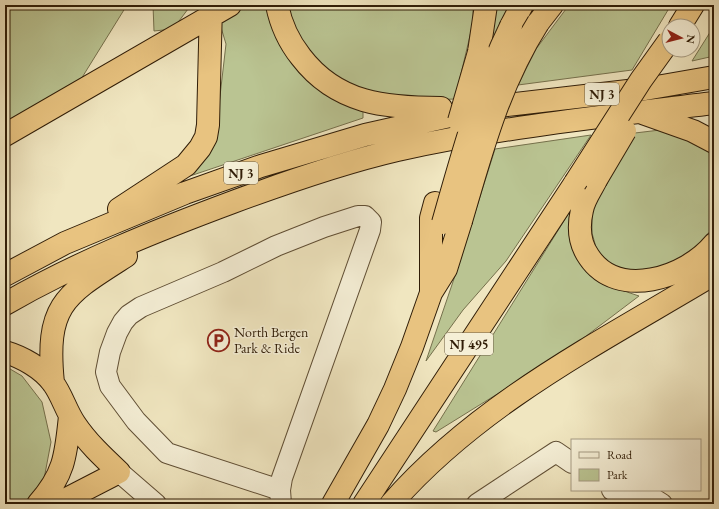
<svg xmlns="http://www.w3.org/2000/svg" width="719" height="509" font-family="'EB Garamond',serif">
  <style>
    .green { fill: #bac492; stroke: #75704c }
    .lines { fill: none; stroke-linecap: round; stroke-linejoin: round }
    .minor-casing { stroke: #604f35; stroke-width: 22 }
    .highway-casing { stroke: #301d07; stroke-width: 24 }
    .minor { stroke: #f5efd6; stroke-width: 20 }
    .highway { stroke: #e8c380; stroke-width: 22 }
    .highway-bridge-casing { stroke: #301d07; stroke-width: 24; stroke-linecap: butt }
    .highway-bridge { stroke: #e8c380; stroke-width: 22 }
    .labels { text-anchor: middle; stroke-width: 3; stroke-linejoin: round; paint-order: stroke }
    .shield { fill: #f5efd6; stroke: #6b5c45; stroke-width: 1 }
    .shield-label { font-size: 13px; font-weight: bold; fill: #301d07 }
    .poi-label { font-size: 14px; fill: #301d07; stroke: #f5efd6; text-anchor: start }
  </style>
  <rect width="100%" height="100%" fill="#f0e6c0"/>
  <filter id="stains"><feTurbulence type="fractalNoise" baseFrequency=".005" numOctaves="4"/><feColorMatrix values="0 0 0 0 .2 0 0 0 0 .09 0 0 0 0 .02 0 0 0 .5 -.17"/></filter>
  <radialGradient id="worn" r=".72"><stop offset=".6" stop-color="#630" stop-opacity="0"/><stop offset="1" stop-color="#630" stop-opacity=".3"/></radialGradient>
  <path class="green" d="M 5,5 L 127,5 L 78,84 L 5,124 Z
    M 153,5 L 191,5 L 173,29 L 154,31 Z
    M 243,5 L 270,5 L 271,12 L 363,111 L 363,118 L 178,180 L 217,122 L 226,44 L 220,24 Z
    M 287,5 L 473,5 L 473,23 L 455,99 L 428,100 L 391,99 L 337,79 L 306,50 L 290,17 Z
    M 494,5 L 513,5 L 489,50 Z
    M 569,5 L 671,5 L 632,70 L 518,85 L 536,49 Z
    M 714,26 L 714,56 L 692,61 Z
    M 660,130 L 680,135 L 707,148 L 714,158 L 714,226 L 698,246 L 671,265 L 642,272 L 619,269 L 605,261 L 597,251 L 592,233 L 592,216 L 598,191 L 635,133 Z
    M 591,135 L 506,261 L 463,310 L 426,361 L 458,267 L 495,149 Z
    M 577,200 L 573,215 L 612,287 L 639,296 L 565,352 L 436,432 L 433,431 Z
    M 5,366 L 22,376 L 42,402 L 51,442 L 44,479 L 25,504 L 5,504 Z"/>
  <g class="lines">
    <defs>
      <path id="minor" d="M 119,472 L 156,504
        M 280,490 L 167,453 L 136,421 L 110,386 L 106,372 L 110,352 L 117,333 L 123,322 L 129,315 L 141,307 L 223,272 L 276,246 L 324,227 L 358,216 L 365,216 L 371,222 L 370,230 L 282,478 L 280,490 L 281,504
        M 612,490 L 631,498 L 641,504
        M 640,490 L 662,504
        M 477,504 L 556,452 L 572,463"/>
      <path id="highway" d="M 277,5 C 281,25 289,42 301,57 C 337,104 386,108 441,108
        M 538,23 L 552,5
        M 511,26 L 522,5
        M 680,26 L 693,5
        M 479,52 L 486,5
        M 645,114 L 693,131 L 714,142
        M 5,135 L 230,5
        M 596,180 C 591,190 584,199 582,210 C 578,227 579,243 589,257 C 618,300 686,278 714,244
        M 119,209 L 186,165 L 200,148 L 206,137 L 208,125 L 211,5
        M 5,275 L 65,243 L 185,193 L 261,166 L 365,135 L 490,107 L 645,89 L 714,77
        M 431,293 L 431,218 L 435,203
        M 5,304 C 78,262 155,231 233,202 C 287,182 341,163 397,150 C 501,127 608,116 714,103
        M 5,352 C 22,357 42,368 53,383 C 62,395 66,411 75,424 C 87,442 103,457 119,472 L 57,504
        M 53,383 C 45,304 65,295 126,256
        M 38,504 C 65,474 66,454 70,416
        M 333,504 L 378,425 L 395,389 L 412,347 L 431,293 L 446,269 L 461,221
        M 364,504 L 575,183
        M 391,504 C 479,403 601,342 714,274"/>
    </defs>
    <use href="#minor" class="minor-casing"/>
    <use href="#highway" class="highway-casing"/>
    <use href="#minor" class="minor"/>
    <use href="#highway" class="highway"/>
    <defs>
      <path id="highway-bridge" d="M 459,121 L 479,52
        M 596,180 L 625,131
        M 575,183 L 641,80 L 669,41
        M 461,221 C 481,153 499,84 538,23
        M 443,223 C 462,156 480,89 511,26"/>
    </defs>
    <use href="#highway-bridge" class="highway-bridge-casing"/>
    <use href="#highway-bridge" class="highway-bridge"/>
  </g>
  <defs>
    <symbol id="parking-ring" viewBox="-11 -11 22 22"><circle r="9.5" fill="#f5efd6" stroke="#8f2418" stroke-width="1.5"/><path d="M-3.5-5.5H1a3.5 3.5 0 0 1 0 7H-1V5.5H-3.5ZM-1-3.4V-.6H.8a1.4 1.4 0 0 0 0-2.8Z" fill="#8f2418"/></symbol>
  </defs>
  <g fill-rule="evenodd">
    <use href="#parking-ring" x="206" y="328" width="25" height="25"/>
  </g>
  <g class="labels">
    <g class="shield">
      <rect x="585" y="83" width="34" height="22" rx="3"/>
      <rect x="224" y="162" width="34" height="22" rx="3"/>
      <rect x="445" y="333" width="48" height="22" rx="3"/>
    </g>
    <g class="shield-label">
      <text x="602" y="99">NJ 3</text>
      <text x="241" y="178">NJ 3</text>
      <text x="469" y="349">NJ 495</text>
    </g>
    <g class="poi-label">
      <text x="234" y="337">North Bergen<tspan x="234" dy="16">Park &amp; Ride</tspan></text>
    </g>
  </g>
  <rect width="719" height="509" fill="none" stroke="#f0e6c0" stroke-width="20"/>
  <rect x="6" y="6" width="707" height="497" fill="none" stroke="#301d07" stroke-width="2"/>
  <rect x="10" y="10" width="699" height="489" fill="none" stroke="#301d07"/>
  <rect x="571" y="439" width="130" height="52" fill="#f5efd6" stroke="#a69b83"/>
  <rect x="579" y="452" width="20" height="6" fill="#f5efd6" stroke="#a69b83"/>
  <text x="607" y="459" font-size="12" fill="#301d07">Road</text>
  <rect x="579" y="469" width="20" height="12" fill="#bac492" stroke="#a69b83"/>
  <text x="607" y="479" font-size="12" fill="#301d07">Park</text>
  <g transform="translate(681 38) rotate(97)"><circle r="19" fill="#f5efd6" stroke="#a69b83"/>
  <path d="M0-3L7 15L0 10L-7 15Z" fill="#8f2418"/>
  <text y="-6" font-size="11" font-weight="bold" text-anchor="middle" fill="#301d07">N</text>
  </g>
  <rect width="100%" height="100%" filter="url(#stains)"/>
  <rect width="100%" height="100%" fill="url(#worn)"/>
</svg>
